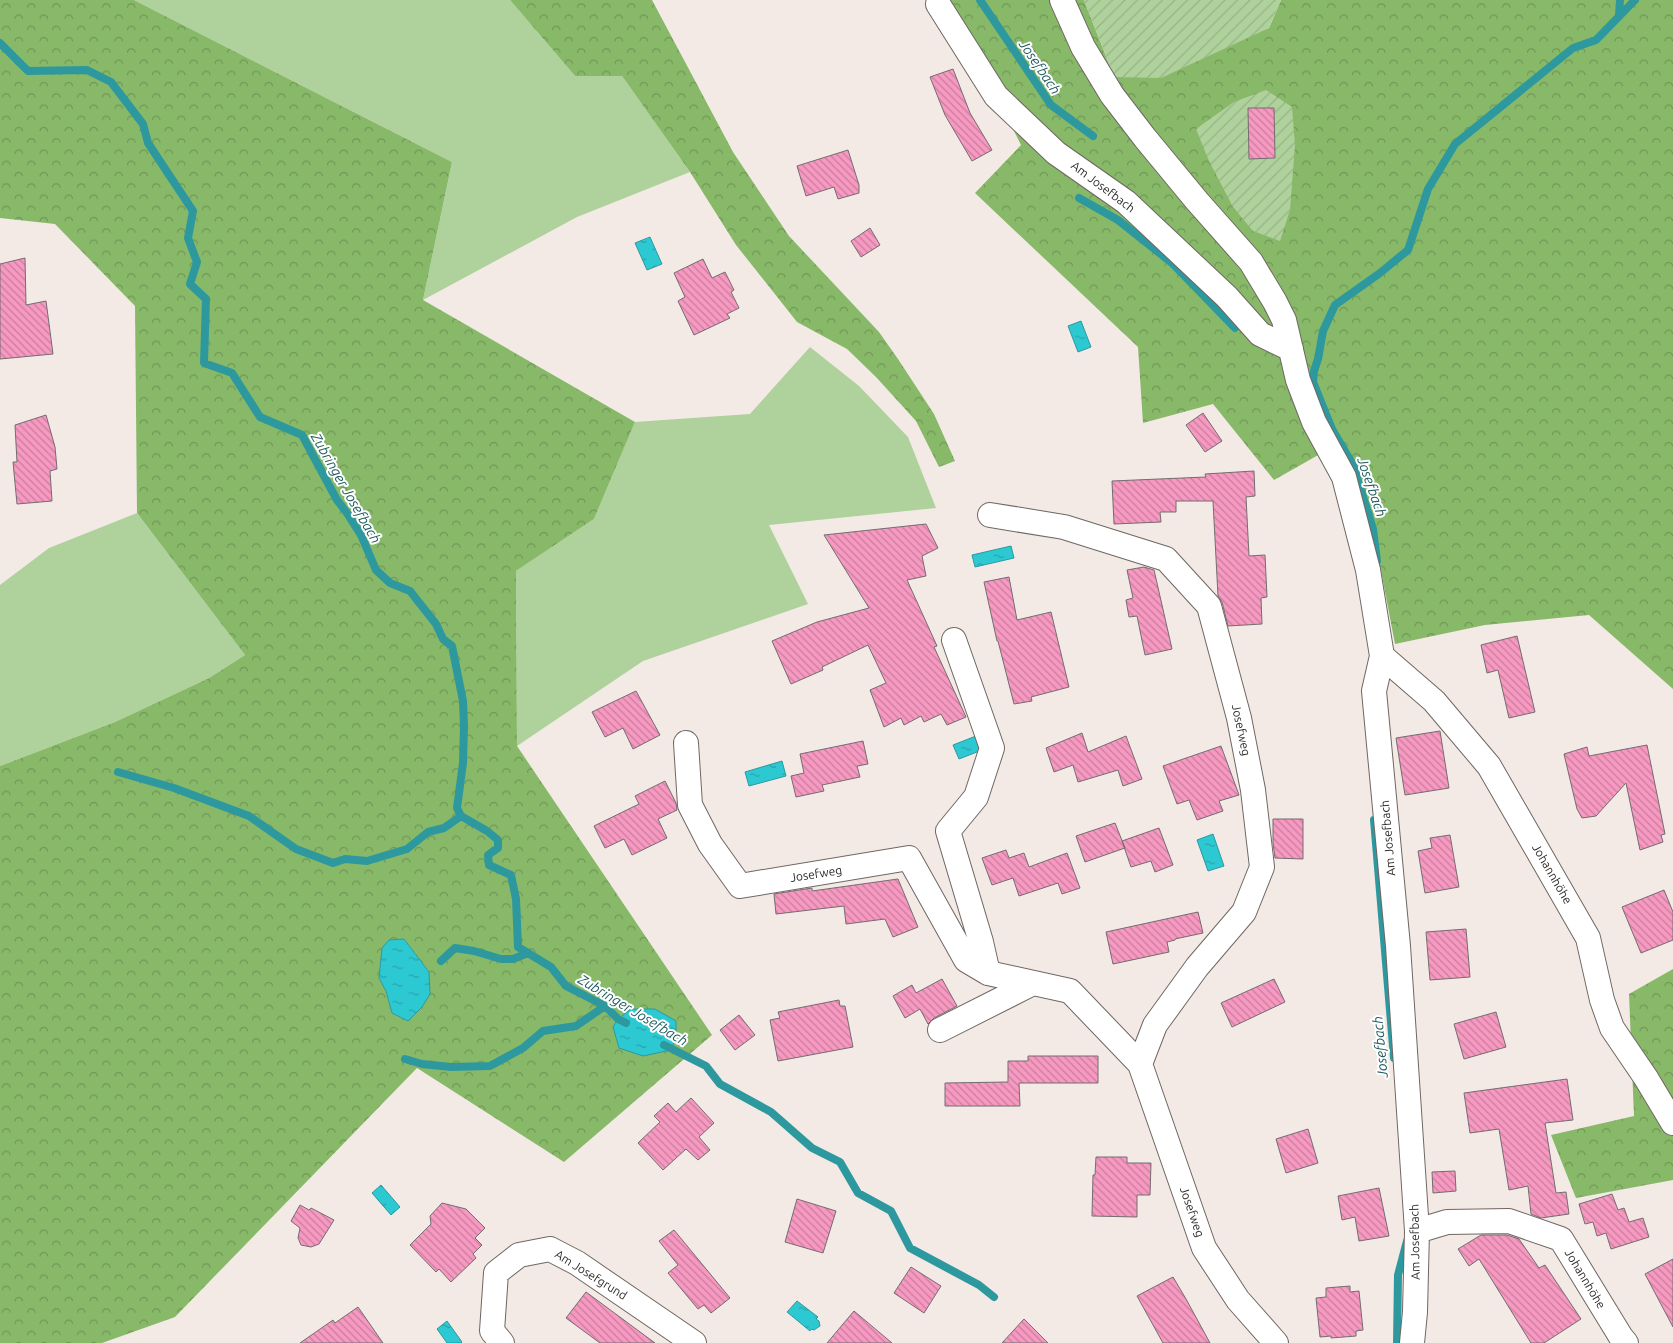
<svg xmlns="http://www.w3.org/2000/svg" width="1673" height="1343" font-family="Ubuntu,sans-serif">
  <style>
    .grass { fill: #afd19c }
    .forest { fill: url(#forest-crowns); fill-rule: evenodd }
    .garden { fill: url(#garden-furrows) }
    .water { fill: url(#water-ripples); stroke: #2d999f }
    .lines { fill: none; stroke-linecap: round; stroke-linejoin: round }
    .stream { stroke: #2d999f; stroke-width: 8 }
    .building { fill: url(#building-back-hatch); stroke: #746c6f }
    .minor-casing { stroke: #6e6763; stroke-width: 26 }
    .minor { stroke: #fff; stroke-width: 24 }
    .labels { text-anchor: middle; stroke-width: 4; stroke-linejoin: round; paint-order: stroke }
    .street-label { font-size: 12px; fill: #2d2a28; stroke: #fff }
    .water-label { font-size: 14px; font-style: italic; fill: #205c5f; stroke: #fff }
  </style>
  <defs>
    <pattern id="forest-crowns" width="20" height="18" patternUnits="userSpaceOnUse" patternTransform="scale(1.25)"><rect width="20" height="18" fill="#88b969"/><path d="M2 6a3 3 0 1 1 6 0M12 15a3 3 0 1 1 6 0" fill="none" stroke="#709756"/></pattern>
    <pattern id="garden-furrows" width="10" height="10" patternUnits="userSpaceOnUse" patternTransform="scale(1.25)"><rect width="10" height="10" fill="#afd19c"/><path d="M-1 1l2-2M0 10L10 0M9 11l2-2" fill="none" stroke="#97b486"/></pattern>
    <pattern id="water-ripples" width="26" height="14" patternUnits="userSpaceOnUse" patternTransform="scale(1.25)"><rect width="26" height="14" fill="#2dc9d2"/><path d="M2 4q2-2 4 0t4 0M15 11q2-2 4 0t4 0" fill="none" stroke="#27a3aa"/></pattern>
    <pattern id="building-back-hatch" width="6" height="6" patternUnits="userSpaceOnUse" patternTransform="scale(1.25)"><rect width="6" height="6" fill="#f799c1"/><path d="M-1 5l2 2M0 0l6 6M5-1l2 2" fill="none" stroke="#c87d9d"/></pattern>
  </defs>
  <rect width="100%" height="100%" fill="#f3eae5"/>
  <path class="grass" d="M 134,0 L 510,0 L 575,76 L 622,76 L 690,172 L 577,217 L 423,300 L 452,162 Z
    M 810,347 L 859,386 L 908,437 L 936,508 L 769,525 L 808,604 L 643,661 L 517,746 L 516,571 L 594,519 L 635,422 L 750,414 Z
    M 137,513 L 245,655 L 209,678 L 115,722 L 0,766 L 0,585 L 49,548 Z"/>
  <path class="forest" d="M 0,0 L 134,0 L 452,162 L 423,300 L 635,422 L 594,519 L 516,571 L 517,746 L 712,1035 L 564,1162 L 417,1068 L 175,1317 L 102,1343 L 0,1343 L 0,766 L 115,722 L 209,678 L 245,655 L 137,513 L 135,306 L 55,224 L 0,218 ZM 404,939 L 429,972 L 392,1013 L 386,991 L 379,978 Z
    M 510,0 L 652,0 L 733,152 L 789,236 L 879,332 L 898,359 L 934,414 L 955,461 L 939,467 L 916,421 L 876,377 L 847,349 L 797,322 L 736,245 L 690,172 L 622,76 L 575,76 Z
    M 948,0 L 1084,0 L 1114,77 L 1269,28 L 1281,0 L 1673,0 L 1673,689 L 1589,615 L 1485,625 L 1395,644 L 1373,529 L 1336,445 L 1274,480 L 1213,404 L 1143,423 L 1138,347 L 975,193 L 1021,145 Z
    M 1673,969 L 1673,1180 L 1576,1198 L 1551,1135 L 1634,1116 L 1629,994 Z"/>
  <path class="garden" d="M 1084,0 L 1281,0 L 1269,28 L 1161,78 L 1114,77 Z
    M 1266,90 L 1292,107 L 1295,145 L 1290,210 L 1280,241 L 1253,231 L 1233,207 L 1209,161 L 1196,129 L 1234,102 Z"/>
  <path class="water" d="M 650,237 L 662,264 L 647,270 L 635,243 Z
    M 1081,321 L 1091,347 L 1078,352 L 1068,326 Z
    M 1011,546 L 1014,558 L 975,567 L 972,555 Z
    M 976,736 L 982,750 L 959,759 L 953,745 Z
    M 782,761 L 786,776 L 749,786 L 745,772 Z
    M 1213,834 L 1224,866 L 1208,871 L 1197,840 Z
    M 404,939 L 429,972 L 430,994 L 422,1007 L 408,1021 L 392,1013 L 386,991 L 379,978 L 382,948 L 389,940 Z
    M 631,1009 L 655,1009 L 676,1021 L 676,1037 L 671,1050 L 643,1056 L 619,1048 L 613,1027 L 618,1019 Z
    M 381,1185 L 400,1207 L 391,1215 L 372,1193 Z
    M 797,1301 L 818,1317 L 816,1319 L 819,1321 L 820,1326 L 814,1330 L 811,1329 L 810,1331 L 787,1312 Z
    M 447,1321 L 462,1342 L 461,1343 L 447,1343 L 437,1329 Z"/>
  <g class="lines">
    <path class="stream" d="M 980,0 L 1051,105 L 1093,136
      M 1619,15 L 1620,0
      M 0,43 L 28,71 L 87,70 L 111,82 L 143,124 L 148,143 L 193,211 L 188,238 L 197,262 L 190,284 L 206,299 L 204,363 L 232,373 L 260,417 L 302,435 L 337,500 L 347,513 L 361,535 L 376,570 L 390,583 L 410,591 L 436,624 L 443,639 L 452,646 L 463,701 L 464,726 L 463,763 L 457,808 L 461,816 L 487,831 L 498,840 L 498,848 L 488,855 L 489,865 L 511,875 L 516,899 L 518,947 L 551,967 L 566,986 L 605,1006 L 618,1019 L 626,1023
      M 1079,198 L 1118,220 L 1172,263 L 1235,328
      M 1377,561 L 1373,529 L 1353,465 L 1332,429 L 1313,382 L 1314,371 L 1318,359 L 1323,331 L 1335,305 L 1380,273 L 1408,250 L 1428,189 L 1455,144 L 1573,48 L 1596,40 L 1635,0
      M 118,772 L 174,788 L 249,816 L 296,849 L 333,863 L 345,859 L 367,861 L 407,849 L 428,832 L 444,828 L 461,816
      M 1374,820 L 1394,1058
      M 441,961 L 455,948 L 474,951 L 501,959 L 513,959 L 528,953
      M 664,1045 L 706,1066 L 720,1084 L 771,1112 L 812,1148 L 840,1162 L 858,1193 L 891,1211 L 910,1248 L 979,1285 L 994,1297
      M 405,1059 L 422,1064 L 451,1067 L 490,1066 L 523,1048 L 543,1031 L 576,1026 L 605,1006
      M 1397,1343 L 1398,1275 L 1407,1241"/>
  </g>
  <path class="building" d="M 953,69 L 970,113 L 992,150 L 972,161 L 945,115 L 930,77 Z
    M 1248,108 L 1274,108 L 1275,158 L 1249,159 Z
    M 848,150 L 859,185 L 859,193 L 838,199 L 834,187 L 806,196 L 797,166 Z
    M 870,228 L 880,245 L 861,257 L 851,241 Z
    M 25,258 L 26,305 L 46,301 L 53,354 L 0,359 L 0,264 Z
    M 703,259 L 712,278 L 725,272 L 734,290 L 731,292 L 739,308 L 727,314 L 730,318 L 694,335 L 678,301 L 685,297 L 674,273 Z
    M 1203,413 L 1222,441 L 1205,452 L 1186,425 Z
    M 46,415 L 55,447 L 57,469 L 50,471 L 52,501 L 17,504 L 13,462 L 17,462 L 15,425 Z
    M 1254,471 L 1255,496 L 1246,497 L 1249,556 L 1265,555 L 1267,597 L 1261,598 L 1262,624 L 1228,626 L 1222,602 L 1218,596 L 1213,501 L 1176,501 L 1176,512 L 1160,512 L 1161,522 L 1114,524 L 1112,481 L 1206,477 L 1205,474 Z
    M 926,524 L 938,548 L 922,556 L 926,576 L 907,580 L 937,646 L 934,647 L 966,717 L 947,725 L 941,714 L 924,722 L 921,716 L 904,725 L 901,718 L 884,727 L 870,690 L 886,683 L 868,645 L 822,667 L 823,670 L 791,684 L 772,641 L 817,622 L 869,608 L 824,535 Z
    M 1144,567 L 1154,570 L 1172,649 L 1145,655 L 1137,616 L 1129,617 L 1126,600 L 1133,598 L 1127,570 Z
    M 1009,577 L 1017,620 L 1051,612 L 1069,687 L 1031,697 L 1032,701 L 1014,704 L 998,641 L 997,641 L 984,582 Z
    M 1517,636 L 1535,712 L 1509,718 L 1498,670 L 1487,673 L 1481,645 Z
    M 636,691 L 660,735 L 633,749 L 623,728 L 605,737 L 592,712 Z
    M 1440,731 L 1449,788 L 1405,795 L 1396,738 Z
    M 1082,733 L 1088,752 L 1126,736 L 1142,779 L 1123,786 L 1118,770 L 1078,782 L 1073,765 L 1054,772 L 1046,748 Z
    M 863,741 L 868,764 L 857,766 L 860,777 L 822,785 L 824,791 L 796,797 L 791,776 L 804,773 L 800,754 Z
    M 1647,745 L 1665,834 L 1661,835 L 1663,842 L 1640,850 L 1626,783 L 1596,816 L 1582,818 L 1577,809 L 1564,754 L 1587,747 L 1589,756 Z
    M 1221,746 L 1239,795 L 1219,801 L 1223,811 L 1197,820 L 1189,800 L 1177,804 L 1163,766 Z
    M 665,781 L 676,803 L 677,810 L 658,819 L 667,838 L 632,855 L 624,839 L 605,848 L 594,826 L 639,804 L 635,796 Z
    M 1273,819 L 1303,819 L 1303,859 L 1275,858 L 1273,843 Z
    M 1115,823 L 1125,848 L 1085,862 L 1076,836 Z
    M 1159,828 L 1173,865 L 1155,872 L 1151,861 L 1131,867 L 1122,841 Z
    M 1450,835 L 1459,887 L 1425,893 L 1418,851 L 1432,848 L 1430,838 Z
    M 1006,850 L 1009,858 L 1024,853 L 1029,867 L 1067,853 L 1080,888 L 1062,894 L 1058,883 L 1019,896 L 1013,878 L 992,885 L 982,858 Z
    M 898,879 L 918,927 L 893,937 L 885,919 L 846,924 L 844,906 L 776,914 L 774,894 L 812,888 L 812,891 Z
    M 1664,890 L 1673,912 L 1673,940 L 1641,953 L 1622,907 Z
    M 1198,912 L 1203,933 L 1175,939 L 1175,940 L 1167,942 L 1169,952 L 1113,964 L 1106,932 Z
    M 1466,929 L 1470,977 L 1430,980 L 1426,932 Z
    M 942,979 L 957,1006 L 934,1018 L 928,1024 L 920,1009 L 905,1018 L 893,996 L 912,985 L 916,993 Z
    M 1274,979 L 1285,1002 L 1232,1027 L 1221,1003 Z
    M 839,1000 L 840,1006 L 845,1006 L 853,1047 L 778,1061 L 770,1020 L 780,1018 L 778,1012 Z
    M 1496,1012 L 1506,1047 L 1464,1059 L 1454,1024 Z
    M 739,1015 L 755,1035 L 735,1050 L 720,1030 Z
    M 1028,1056 L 1098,1056 L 1098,1083 L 1019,1083 L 1020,1106 L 945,1106 L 945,1083 L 1008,1082 L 1008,1061 L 1028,1061 Z
    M 1567,1079 L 1573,1120 L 1545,1123 L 1556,1193 L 1566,1192 L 1569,1214 L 1541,1218 L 1531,1214 L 1528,1186 L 1509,1190 L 1499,1129 L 1470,1133 L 1464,1093 Z
    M 691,1098 L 714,1123 L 699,1137 L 710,1150 L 698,1160 L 686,1149 L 663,1170 L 638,1143 L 660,1122 L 654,1116 L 668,1103 L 676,1112 Z
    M 1308,1129 L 1318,1163 L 1286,1173 L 1276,1139 Z
    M 1096,1157 L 1127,1157 L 1127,1163 L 1151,1163 L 1150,1195 L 1137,1195 L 1137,1217 L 1092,1216 L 1093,1175 L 1095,1175 Z
    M 1455,1171 L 1456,1191 L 1433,1193 L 1432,1172 Z
    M 1379,1188 L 1389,1236 L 1359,1241 L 1355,1217 L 1342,1220 L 1338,1196 Z
    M 1612,1194 L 1618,1210 L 1624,1208 L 1629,1222 L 1643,1218 L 1649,1237 L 1611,1249 L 1606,1233 L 1597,1236 L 1593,1222 L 1585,1224 L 1579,1204 Z
    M 797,1199 L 836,1211 L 823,1253 L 785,1242 Z
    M 442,1203 L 466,1209 L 485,1228 L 475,1238 L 482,1245 L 473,1254 L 476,1258 L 451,1282 L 439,1269 L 436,1272 L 410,1245 L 431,1224 L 430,1216 Z
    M 300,1205 L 309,1210 L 311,1208 L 334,1220 L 319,1244 L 311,1247 L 301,1245 L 298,1238 L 300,1228 L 291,1221 Z
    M 674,1230 L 730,1298 L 711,1313 L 704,1305 L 698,1309 L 668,1273 L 678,1265 L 659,1241 Z
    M 1481,1235 L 1507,1235 L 1519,1239 L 1539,1268 L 1545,1265 L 1581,1319 L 1544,1343 L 1531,1343 L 1479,1259 L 1469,1266 L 1458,1249 Z
    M 1673,1259 L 1673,1327 L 1645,1274 Z
    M 911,1267 L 941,1286 L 924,1313 L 894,1293 Z
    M 1173,1277 L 1186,1299 L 1210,1343 L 1163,1343 L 1137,1296 Z
    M 1350,1286 L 1350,1292 L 1359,1291 L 1363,1330 L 1356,1331 L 1356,1336 L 1331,1338 L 1331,1336 L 1320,1337 L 1316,1298 L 1326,1297 L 1326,1288 Z
    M 586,1292 L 655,1343 L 600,1343 L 566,1318 Z
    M 358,1307 L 383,1343 L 300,1343 L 333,1320 L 335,1323 Z
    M 854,1311 L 892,1343 L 827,1343 Z
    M 1024,1319 L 1048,1343 L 1002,1343 Z"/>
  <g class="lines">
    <defs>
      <path id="minor" d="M 1062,0 L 1083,47 L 1112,95 L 1145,138 L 1197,201 L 1251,262 L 1275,302 L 1284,320 L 1298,380 L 1314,422 L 1344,477 L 1368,570 L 1382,656 L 1374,691 L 1398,946 L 1417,1231 L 1415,1312 L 1412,1343
        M 938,4 L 996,96 L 1056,153 L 1126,202 L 1227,297 L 1260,334 L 1291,349
        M 990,515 L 1064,527 L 1166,559 L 1209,606 L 1239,718 L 1253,790 L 1262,867 L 1244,912 L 1197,967 L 1155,1025 L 1140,1064
        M 954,640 L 992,748 L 976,797 L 948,831 L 981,942 L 988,973
        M 1382,656 L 1434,701 L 1489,766 L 1588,938 L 1602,1000 L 1612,1028 L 1646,1078 L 1673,1123
        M 686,743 L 690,805 L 710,844 L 740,886 L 909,858 L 966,960 L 988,973 L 1070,991 L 1140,1064 L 1204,1248 L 1238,1300 L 1276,1343
        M 940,1030 L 1033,983
        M 1417,1231 L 1447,1222 L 1509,1221 L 1561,1239 L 1621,1337 L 1626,1343
        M 502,1343 L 492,1331 L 496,1273 L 519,1255 L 550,1249 L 577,1263 L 694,1343"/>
    </defs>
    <use href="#minor" class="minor-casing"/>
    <use href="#minor" class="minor"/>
  </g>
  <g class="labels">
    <g class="street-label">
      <text transform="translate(1103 187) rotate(37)" y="4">Am Josefbach</text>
      <text transform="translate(1241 730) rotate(78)" y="4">Josefweg</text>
      <text transform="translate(1388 838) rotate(-95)" y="4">Am Josefbach</text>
      <text transform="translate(816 874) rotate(-9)" y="4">Josefweg</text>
      <text transform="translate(1552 874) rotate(60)" y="4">Johannhöhe</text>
      <text transform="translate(1192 1212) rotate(71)" y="4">Josefweg</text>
      <text transform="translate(1415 1242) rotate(-91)" y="4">Am Josefbach</text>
      <text transform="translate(591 1275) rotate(32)" y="4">Am Josefgrund</text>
      <text transform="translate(1585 1279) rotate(59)" y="4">Johannhöhe</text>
    </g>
    <g class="water-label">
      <text transform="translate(1040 67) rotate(56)" y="5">Josefbach</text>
      <text transform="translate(1372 487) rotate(71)" y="5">Josefbach</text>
      <text transform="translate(346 488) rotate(60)" y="5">Zubringer Josefbach</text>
      <text transform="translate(633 1010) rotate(31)" y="5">Zubringer Josefbach</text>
      <text transform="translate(1380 1047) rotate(-95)" y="5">Josefbach</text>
    </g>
  </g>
</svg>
